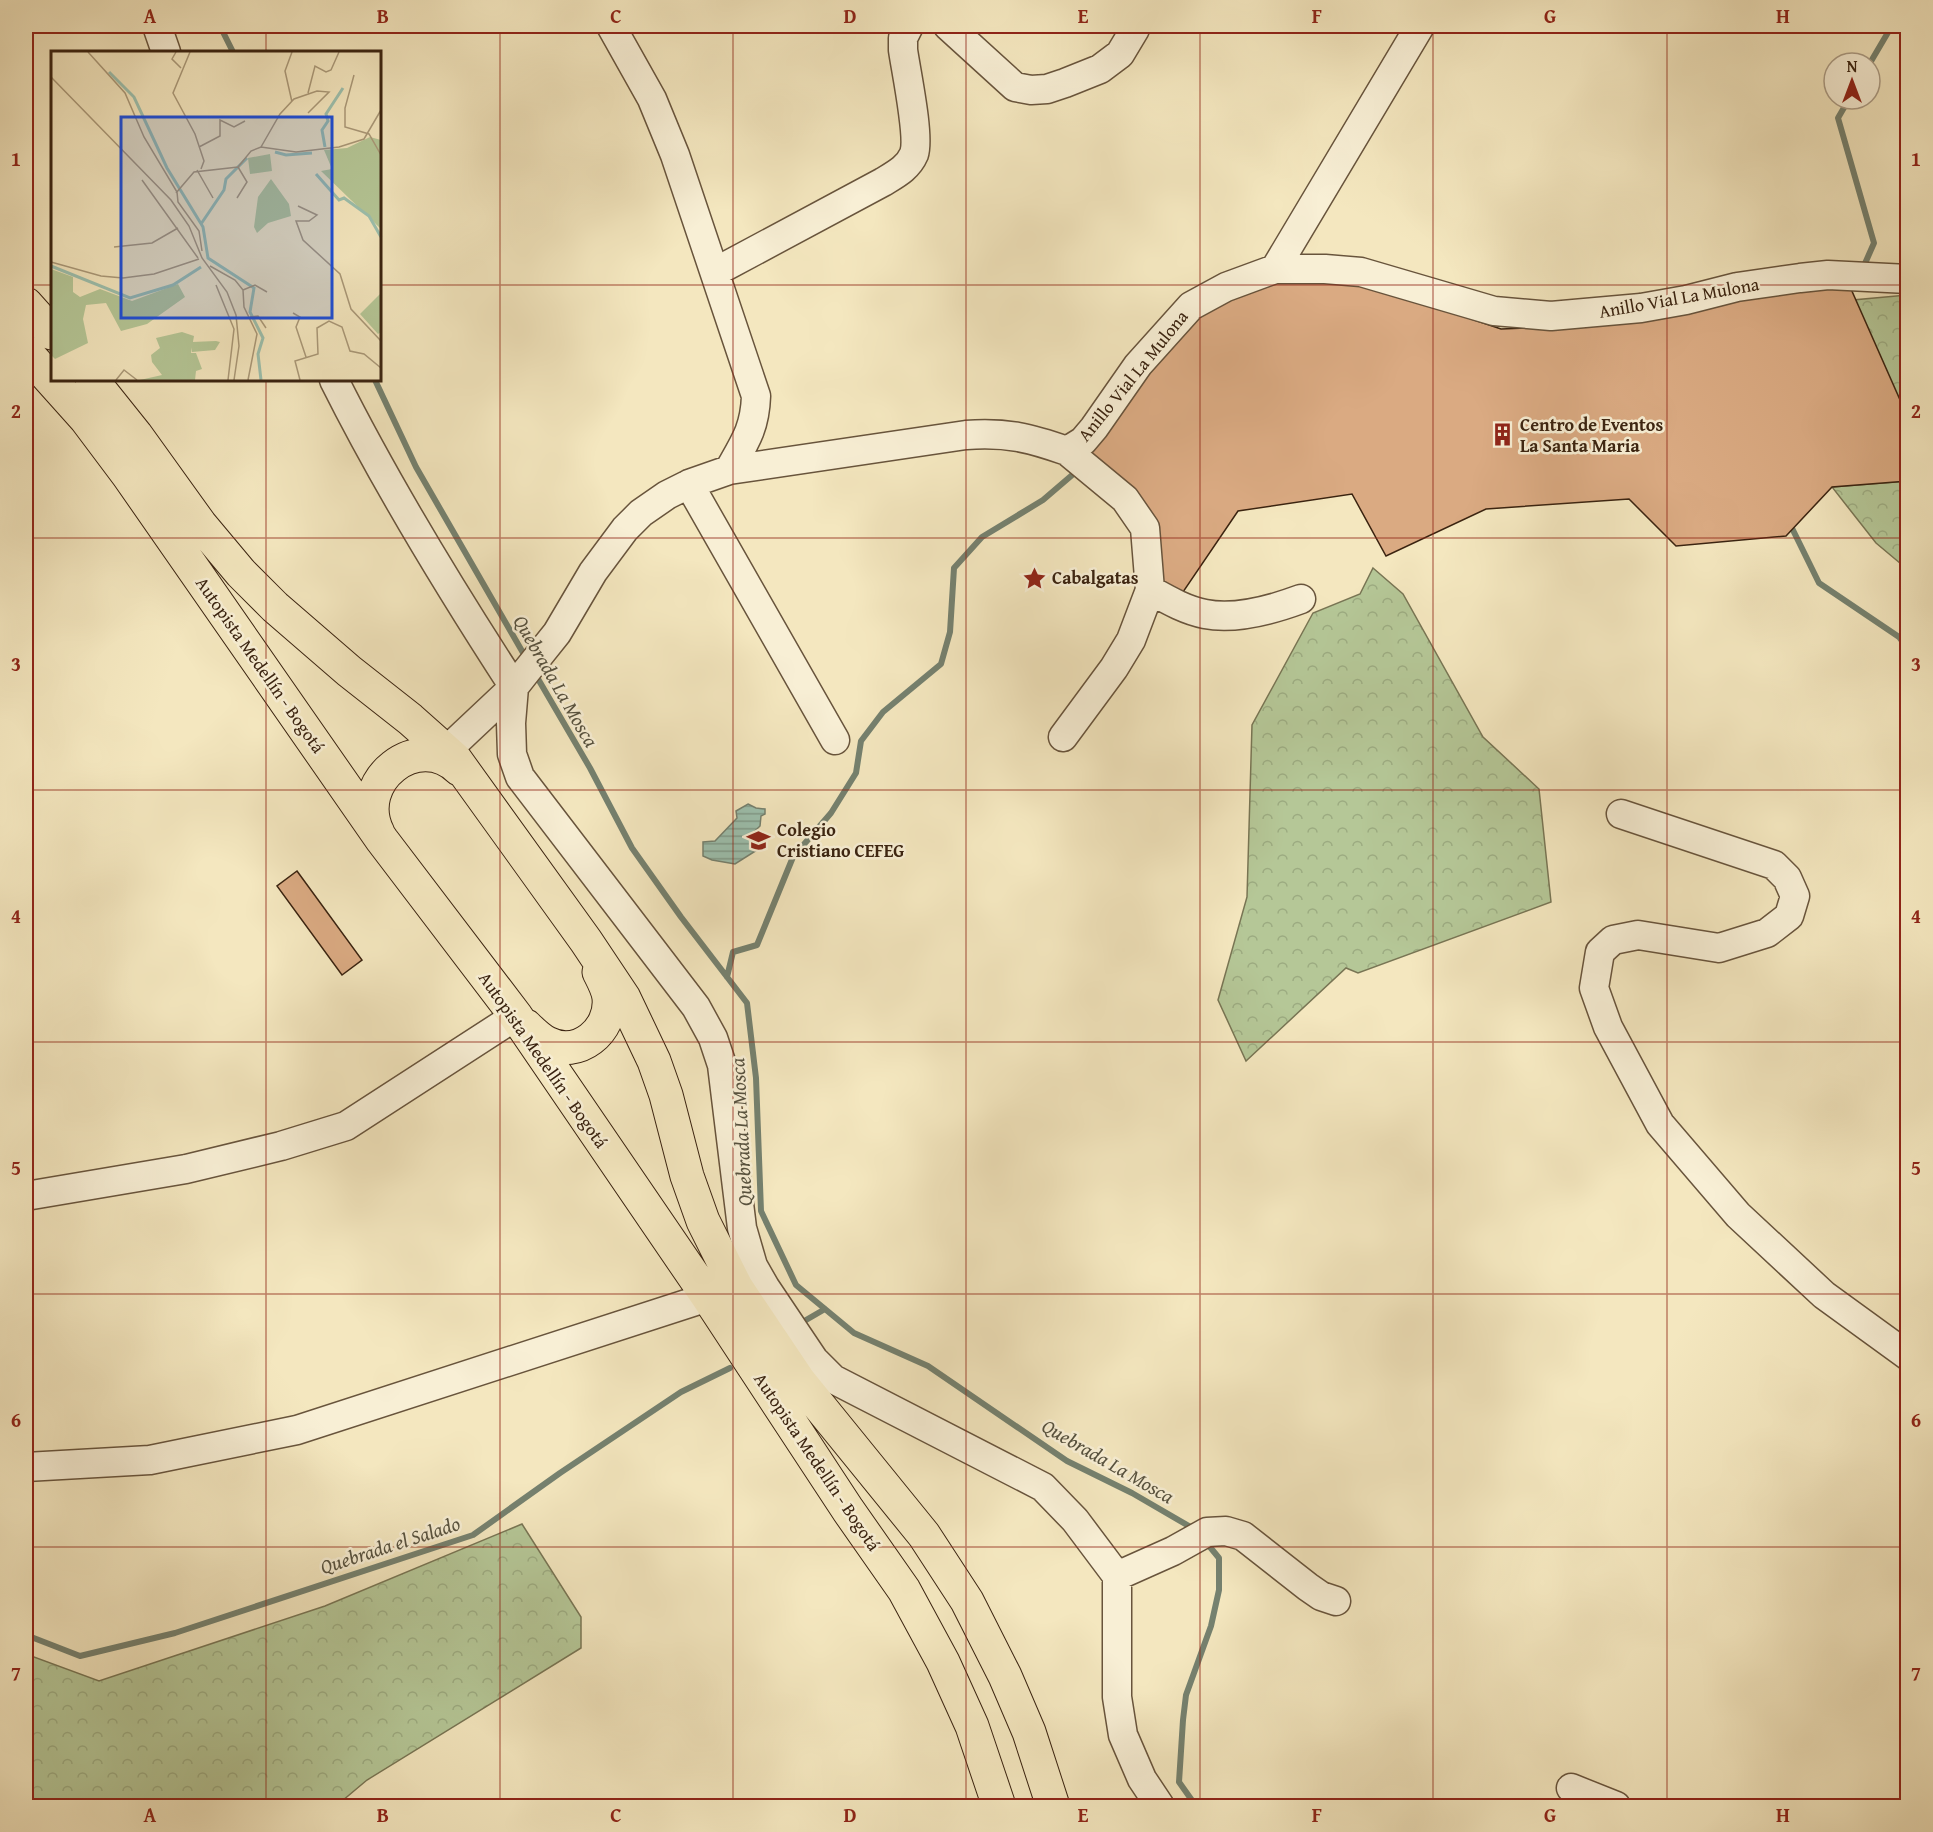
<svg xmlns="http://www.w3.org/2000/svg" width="1933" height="1832" font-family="'Gentium Book Plus',serif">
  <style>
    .forest { fill: url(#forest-crowns); stroke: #787554; stroke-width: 1.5 }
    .water { fill: url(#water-rules); stroke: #75816f; stroke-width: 1.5 }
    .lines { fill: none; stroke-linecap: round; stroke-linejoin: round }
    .stream { stroke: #75816f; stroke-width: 6 }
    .building { fill: #daaa82; stroke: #3a2310; stroke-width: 1.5 }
    .minor-casing { stroke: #68543c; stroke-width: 31 }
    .highway-casing { stroke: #3a2310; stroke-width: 35 }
    .minor { stroke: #f8efd5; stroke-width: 28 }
    .highway { stroke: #f4e7bf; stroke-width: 33 }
    .grid { fill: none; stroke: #8f2418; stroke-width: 1.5; stroke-opacity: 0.55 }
    .labels { text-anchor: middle; stroke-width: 5; stroke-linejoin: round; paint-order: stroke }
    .street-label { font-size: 18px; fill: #3a2310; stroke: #f8efd5 }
    .poi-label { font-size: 18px; font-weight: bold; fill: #3a2310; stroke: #f8efd5; text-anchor: start }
    .water-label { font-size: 20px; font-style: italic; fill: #57523f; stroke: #f8efd5 }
    .inset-river { fill: none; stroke: #9cc0ae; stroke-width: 3 }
    .inset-road { fill: none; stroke: #aa9979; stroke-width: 1.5 }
    .view { fill: #1d4ed8; fill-opacity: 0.15; stroke: #1d4ed8; stroke-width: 3 }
    .inset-edge { fill: none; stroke: #3a2310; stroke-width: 3 }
    .neatline { fill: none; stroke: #8f2418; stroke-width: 2 }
    .grid-label { font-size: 20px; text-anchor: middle; font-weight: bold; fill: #8f2418 }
  </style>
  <defs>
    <pattern id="forest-crowns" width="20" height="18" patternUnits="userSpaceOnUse" patternTransform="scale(1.5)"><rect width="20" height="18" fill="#b5c797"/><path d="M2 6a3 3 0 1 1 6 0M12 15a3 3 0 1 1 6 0" fill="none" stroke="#9cab81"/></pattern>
    <pattern id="water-rules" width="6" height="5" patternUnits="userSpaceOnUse" patternTransform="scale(1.5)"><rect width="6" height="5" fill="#9cc0ae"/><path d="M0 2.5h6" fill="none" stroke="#809c8c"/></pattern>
  </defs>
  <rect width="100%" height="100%" fill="#f4e7bf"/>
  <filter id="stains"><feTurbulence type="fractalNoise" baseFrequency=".00333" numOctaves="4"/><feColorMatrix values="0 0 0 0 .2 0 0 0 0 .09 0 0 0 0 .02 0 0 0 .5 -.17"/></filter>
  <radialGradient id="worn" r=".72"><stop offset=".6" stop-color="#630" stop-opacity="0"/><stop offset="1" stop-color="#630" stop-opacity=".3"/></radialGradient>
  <path class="forest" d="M 1907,295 L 1907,419 L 1853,300 Z
    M 1907,481 L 1907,569 L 1876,543 L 1832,487 Z
    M 1373,568 L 1403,594 L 1483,737 L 1539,789 L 1551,902 L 1358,973 L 1346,968 L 1246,1061 L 1218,1000 L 1247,897 L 1252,725 L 1313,613 L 1360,594 Z
    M 522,1524 L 581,1617 L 581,1648 L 367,1780 L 336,1806 L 26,1806 L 26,1654 L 99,1681 L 325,1606 Z"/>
  <path class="water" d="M 748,804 L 756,808 L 765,809 L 765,814 L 761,816 L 760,826 L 752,834 L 757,843 L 757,850 L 735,864 L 712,860 L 703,856 L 703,842 L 715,841 L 737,818 L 736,811 Z"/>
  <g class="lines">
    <path class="stream" d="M 220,26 L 233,52
      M 1870,63 L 1890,29 L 1888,26
      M 1849,99 L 1838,118 L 1874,243 L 1863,268
      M 375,380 L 416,467 L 526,658
      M 1789,522 L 1819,583 L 1899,637 L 1908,649
      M 534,672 L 590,768 L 632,848 L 681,917 L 747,1003 L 756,1078 L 761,1211 L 796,1285 L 854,1333 L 928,1366 L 1067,1461 L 1132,1493 L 1194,1529
      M 727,977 L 733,952 L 757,945 L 793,857 L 831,813 L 856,773 L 861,741 L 883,712 L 941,664 L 950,632 L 954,568 L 982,537 L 1043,500 L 1078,470
      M 806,1320 L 825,1309
      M 26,1635 L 80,1656 L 175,1633 L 473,1535 L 560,1473 L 681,1392 L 730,1368
      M 1196,1806 L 1179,1782 L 1183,1720 L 1186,1695 L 1211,1626 L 1219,1590 L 1219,1558 L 1205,1541"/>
  </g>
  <path class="building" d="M 1902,83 L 1908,83 L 1908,122 L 1901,122 Z
    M 1273,278 L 1352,279 L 1501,329 L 1616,324 L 1781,286 L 1851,289 L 1908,418 L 1908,481 L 1832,487 L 1786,536 L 1676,546 L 1629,499 L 1486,509 L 1386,556 L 1352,494 L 1238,511 L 1181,595 L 1156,575 L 1150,523 L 1084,452 L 1206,305 Z
    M 297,871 L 362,960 L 342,975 L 277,886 Z"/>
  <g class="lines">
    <defs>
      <path id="minor" d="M 157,26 L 166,52
        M 611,26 L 652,99 L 675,155 L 756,396 C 755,428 745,442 729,470
        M 948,26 L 1015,87 L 1031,90 L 1047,89 L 1065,83 L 1100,69 L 1120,54 L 1135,29
        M 1275,269 L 1420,26
        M 715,272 L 883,182 C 896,174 908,168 914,154 C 920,137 906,71 903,50 L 903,38 L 909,26
        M 334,380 C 387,486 449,587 514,687 L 511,723 L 512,754 L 520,777 L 696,1007 L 713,1038 L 722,1065 L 742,1228 L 753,1266 L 765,1287 L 814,1360 L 833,1379 L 1043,1487 L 1075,1520 L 1117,1576 L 1117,1697 L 1123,1735 L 1142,1779 L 1160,1806
        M 689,484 L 835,740
        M 1150,590 C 1168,600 1185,610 1205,614 C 1235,620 1274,609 1301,599
        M 1063,737 L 1114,668 L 1131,640 L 1150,590 L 1145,528 L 1125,499 L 1067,451
        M 446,751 L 514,687 L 525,673 L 557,633 L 593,572 L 625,529 L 641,513 L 667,495 L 689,484 L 729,470 L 966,435 C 1007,432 1030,438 1067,451 L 1083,441 L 1094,428 L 1138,365 L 1191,306 L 1226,287 L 1275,269 L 1325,269 L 1361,272 L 1494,311 L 1551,316 L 1641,308 L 1686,300 L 1737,287 L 1800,278 L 1828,275 L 1908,279
        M 1621,814 L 1774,865 L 1787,878 L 1795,896 L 1789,916 L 1767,933 L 1719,948 L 1638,935 L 1613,940 L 1600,952 L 1594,988 L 1608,1027 L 1660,1124 L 1738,1215 L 1824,1295 L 1908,1356
        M 26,1196 L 186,1169 L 281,1146 L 346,1126 L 516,1016
        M 26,1467 L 150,1460 L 297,1430 L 708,1297
        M 1117,1576 L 1173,1551 L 1207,1532 L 1226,1531 L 1243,1536 L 1308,1587 L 1321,1596 L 1336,1601
        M 1571,1788 L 1616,1806"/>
      <path id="highway" d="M 26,304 L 52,333
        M 26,352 L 86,419 L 128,475 L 382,840 L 516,1016 L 708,1297 L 848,1510 L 904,1590 L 943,1662 L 972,1726 L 999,1806
        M 92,380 L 136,435 L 200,524 L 241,573 L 275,607 L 349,671 L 410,719 L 455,759 L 586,941 L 624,998 L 654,1061 L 666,1095 L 687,1176 L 703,1221 L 736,1287 L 799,1381 L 924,1535 L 967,1601 L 1005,1676 L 1029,1732 L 1053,1806
        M 378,833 C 352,781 418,729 459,769
        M 526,1026 C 532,1032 539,1039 547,1043 C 578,1059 612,1031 609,998 C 608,989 603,980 599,972"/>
    </defs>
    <use href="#minor" class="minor-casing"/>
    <use href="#highway" class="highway-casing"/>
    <use href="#minor" class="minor"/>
    <use href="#highway" class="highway"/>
  </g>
  <path class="grid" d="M 266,26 L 266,52M 500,26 L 500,1806M 733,26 L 733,1806M 966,26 L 966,1806M 1200,26 L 1200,1806M 1433,26 L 1433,1806M 1667,26 L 1667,1806M 26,285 L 52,285M 380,285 L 1908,285M 266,380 L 266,1806M 26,538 L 1908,538M 26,790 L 1908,790M 26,1042 L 1908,1042M 26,1294 L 1908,1294M 26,1547 L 1908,1547"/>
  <defs>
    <symbol id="building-bare" viewBox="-9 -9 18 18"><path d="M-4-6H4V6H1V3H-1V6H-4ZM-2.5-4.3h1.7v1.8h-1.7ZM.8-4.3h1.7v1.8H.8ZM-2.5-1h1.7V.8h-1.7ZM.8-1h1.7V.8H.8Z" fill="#8f2418" stroke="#f8efd5" stroke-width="2.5" paint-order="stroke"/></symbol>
    <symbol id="sight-bare" viewBox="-9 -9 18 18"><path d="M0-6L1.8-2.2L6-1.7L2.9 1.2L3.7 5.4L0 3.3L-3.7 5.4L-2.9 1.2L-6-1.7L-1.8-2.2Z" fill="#8f2418" stroke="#f8efd5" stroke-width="2.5" paint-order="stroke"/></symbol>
    <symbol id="school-bare" viewBox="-9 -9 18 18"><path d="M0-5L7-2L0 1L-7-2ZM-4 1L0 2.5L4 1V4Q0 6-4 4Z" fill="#8f2418" stroke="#f8efd5" stroke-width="2.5" paint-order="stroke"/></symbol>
  </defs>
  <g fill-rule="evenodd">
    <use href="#building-bare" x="1486" y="418" width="33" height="33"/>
    <use href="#sight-bare" x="1018" y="562" width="33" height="33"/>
    <use href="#school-bare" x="742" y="824" width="33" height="33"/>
  </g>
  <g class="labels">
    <g class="street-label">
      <text transform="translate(1679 298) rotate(-10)" y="6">Anillo Vial La Mulona</text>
      <text transform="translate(1133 376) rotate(-51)" y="6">Anillo Vial La Mulona</text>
      <text transform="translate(260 665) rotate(55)" y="6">Autopista Medellín - Bogotá</text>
      <text transform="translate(543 1060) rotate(55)" y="6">Autopista Medellín - Bogotá</text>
      <text transform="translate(817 1462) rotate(56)" y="6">Autopista Medellín - Bogotá</text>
    </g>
    <g class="poi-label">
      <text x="1520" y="431">Centro de Eventos<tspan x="1520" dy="21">La Santa Maria</tspan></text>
      <text x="1052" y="584">Cabalgatas</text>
      <text x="777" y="836">Colegio<tspan x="777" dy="21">Cristiano CEFEG</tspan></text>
    </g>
    <g class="water-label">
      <text transform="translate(556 681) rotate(60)" y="7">Quebrada La Mosca</text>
      <text transform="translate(741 1132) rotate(-93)" y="7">Quebrada La Mosca</text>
      <text transform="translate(1108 1461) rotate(30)" y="7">Quebrada La Mosca</text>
      <text transform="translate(390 1545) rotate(-18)" y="7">Quebrada el Salado</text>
    </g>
  </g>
  <g transform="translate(51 51)">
    <rect width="330" height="330" fill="#f4e7bf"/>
    <path d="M 319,86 L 330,89 L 330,178 L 270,120 L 281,118 L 273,99 L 296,97 ZM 220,128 L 238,153 L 240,165 L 217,172 L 206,182 L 203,176 L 207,146 ZM 0,218 L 22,226 L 22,241 L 29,246 L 49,238 L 81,250 L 127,233 L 134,246 L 96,273 L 70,280 L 55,252 L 35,254 L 32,268 L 37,292 L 4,308 L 0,304 ZM 330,242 L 330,281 L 327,283 L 309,263 ZM 131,281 L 143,285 L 140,302 L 145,302 L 151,318 L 145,320 L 144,329 L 89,329 L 111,324 L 101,311 L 100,304 L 109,297 L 105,287 Z" fill="#b5c797"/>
    <path d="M 219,103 L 221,120 L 199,123 L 197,107 ZM 141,291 L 165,290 L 169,291 L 164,299 L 141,301 Z" fill="#b5c797"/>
    <path class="inset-river" d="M 58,21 L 83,46 L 116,117 L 152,176 L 157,207 L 203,237 L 199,261 L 212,287 L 207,303 L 210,329M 274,96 L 271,79 L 277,70 L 275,63 L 292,37M 224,101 L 235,104 L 261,102M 265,123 L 288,149 L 293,147 L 318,165 L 330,186M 150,173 L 173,139 L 175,128 L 196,107M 0,215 L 79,247 L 122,234 L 150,216"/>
    <path class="inset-road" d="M 37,1 L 74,42 L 93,86 L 126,141 L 127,151 L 148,180 L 151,200M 125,1 L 121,8 L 130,17M 139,1 L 122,42 L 144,83 L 153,110 L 150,118M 241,1 L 234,20 L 241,51M 303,24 L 294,57 L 294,76 L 318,83 L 330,104M 0,26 L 120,149 L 138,175 L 151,207 L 176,241 L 185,264 L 188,295 L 183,329M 257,42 L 264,15 L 275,21 L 280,19 L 288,1M 148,96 L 169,85 L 169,69 L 183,76 L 194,70M 210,96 L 229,63 L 243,48 L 266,40 L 278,41 L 257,62M 146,119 L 162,147M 91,129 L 147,207M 125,142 L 143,121 L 187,116 L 200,100 L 210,96 L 245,101 L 288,96 L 313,88 L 330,59M 186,147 L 196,131 L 187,116M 247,155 L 266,164 L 258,170 L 245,170 L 252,189 L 289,223 L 300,258 L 330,290M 63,196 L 101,192 L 127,177M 0,211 L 50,225 L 72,227 L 103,223 L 148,208M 159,215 L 184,229 L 192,239 L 193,256 L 206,283 L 197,329M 165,234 L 183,278 L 177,329M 192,239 L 204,234 L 216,241M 242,262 L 249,266 L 245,276 L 255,306M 199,266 L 207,265 L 215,277M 65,329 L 73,319 L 86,329M 249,329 L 244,310 L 267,303 L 266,277 L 278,270 L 291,276 L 299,300 L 313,303 L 330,317"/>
    <path class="view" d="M 70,66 L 281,66 L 281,267 L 70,267 Z"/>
    <rect width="330" height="330" class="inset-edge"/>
  </g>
  <rect width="1933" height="1832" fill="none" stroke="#f4e7bf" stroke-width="66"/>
  <g transform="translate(1852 81)"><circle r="28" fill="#f8efd5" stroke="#ac9d86" stroke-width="1.5"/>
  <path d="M0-4.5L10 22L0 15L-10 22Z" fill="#8f2418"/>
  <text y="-9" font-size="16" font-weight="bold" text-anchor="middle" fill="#3a2310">N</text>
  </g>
  <rect x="33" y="33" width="1867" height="1766" class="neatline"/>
  <g class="grid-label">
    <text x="150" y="23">A</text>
    <text x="383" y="23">B</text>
    <text x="616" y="23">C</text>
    <text x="850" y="23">D</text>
    <text x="1083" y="23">E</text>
    <text x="1317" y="23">F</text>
    <text x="1550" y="23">G</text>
    <text x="1783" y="23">H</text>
    <text x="16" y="166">1</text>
    <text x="1916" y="166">1</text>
    <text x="16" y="418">2</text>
    <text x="1916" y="418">2</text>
    <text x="16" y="671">3</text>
    <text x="1916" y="671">3</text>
    <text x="16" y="923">4</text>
    <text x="1916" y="923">4</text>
    <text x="16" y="1175">5</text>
    <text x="1916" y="1175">5</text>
    <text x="16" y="1427">6</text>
    <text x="1916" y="1427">6</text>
    <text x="16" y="1680">7</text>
    <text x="1916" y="1680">7</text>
    <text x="150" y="1822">A</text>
    <text x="383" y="1822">B</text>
    <text x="616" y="1822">C</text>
    <text x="850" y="1822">D</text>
    <text x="1083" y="1822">E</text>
    <text x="1317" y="1822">F</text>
    <text x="1550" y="1822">G</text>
    <text x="1783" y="1822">H</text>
  </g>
  <rect width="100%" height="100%" filter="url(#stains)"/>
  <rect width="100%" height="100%" fill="url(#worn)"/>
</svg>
